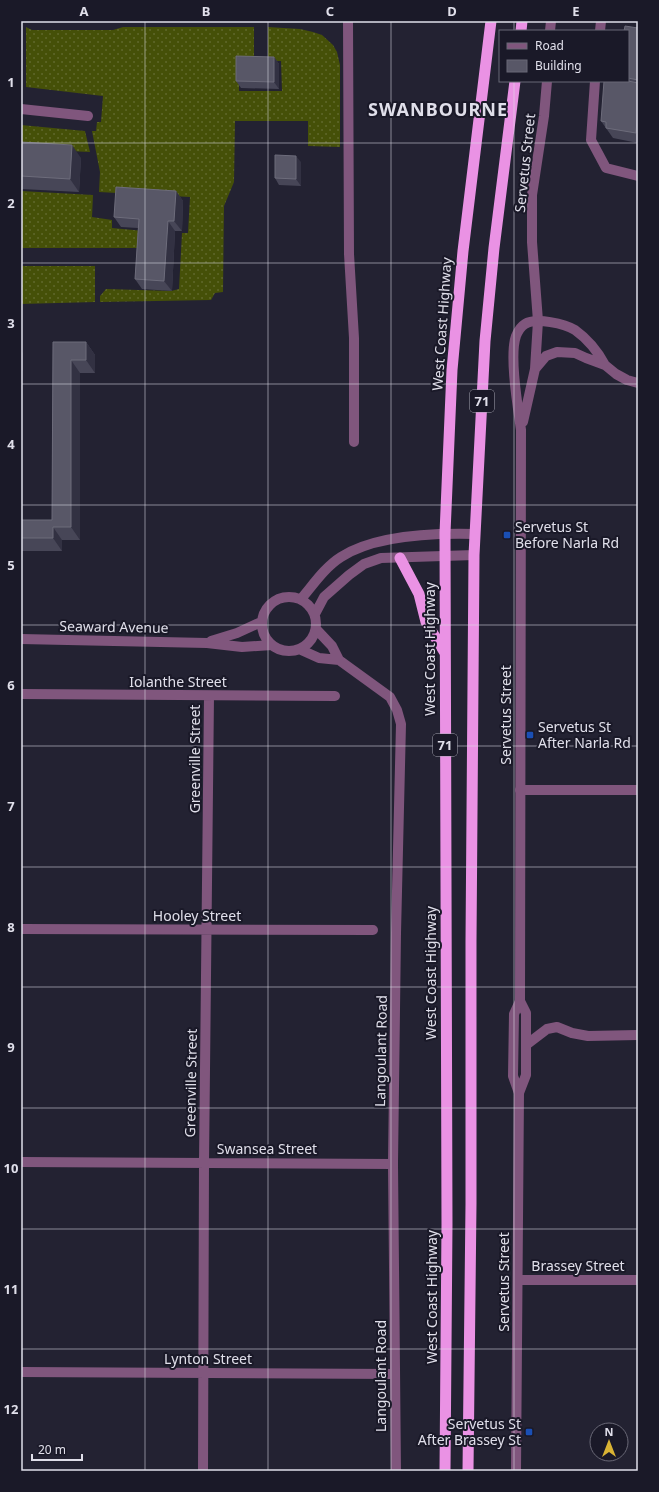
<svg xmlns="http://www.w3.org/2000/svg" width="659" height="1492" font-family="'Noto Sans',sans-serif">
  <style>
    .grass { fill: url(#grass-dots) }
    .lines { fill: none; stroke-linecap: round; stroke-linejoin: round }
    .minor { stroke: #80567d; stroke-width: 10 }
    .tertiary { stroke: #80567d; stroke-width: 10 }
    .trunk { stroke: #ea92e4; stroke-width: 11 }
    .wall { fill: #474657 }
    .shaded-wall { fill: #323142 }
    .building { fill: #585767; stroke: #6d6c7b }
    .grid { fill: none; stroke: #e0dfea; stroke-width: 1; stroke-opacity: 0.55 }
    .transit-dot { fill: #1a4fb4; stroke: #1a1928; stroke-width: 1.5 }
    .labels { text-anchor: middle; stroke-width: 4; stroke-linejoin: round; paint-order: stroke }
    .shield { fill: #1a1928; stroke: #a5a4b0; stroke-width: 1 }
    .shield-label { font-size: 13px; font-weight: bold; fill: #e0dfea }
    .street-label { font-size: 14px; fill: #e0dfea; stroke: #1a1928 }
    .poi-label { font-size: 14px; fill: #e0dfea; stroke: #1a1928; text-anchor: start }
    .district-label { font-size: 18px; font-weight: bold; letter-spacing: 1px; fill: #e0dfea; stroke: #1a1928 }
    .neatline { fill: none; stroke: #e0dfea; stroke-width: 1.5 }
    .grid-label { font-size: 13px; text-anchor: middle; font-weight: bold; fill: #e0dfea }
  </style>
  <defs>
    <pattern id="grass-dots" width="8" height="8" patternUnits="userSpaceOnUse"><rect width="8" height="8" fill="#455008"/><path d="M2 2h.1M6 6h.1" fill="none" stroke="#60692c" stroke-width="1.8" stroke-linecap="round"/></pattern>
  </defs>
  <rect width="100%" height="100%" fill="#232232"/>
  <path class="grass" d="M 26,27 L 32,30 L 113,30 L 123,27 L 254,27 L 254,60 L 239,60 L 239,91 L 282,91 L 281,61 L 268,61 L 268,27 L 300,29 L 313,32 L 322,35 L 333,45 L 337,52 L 340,65 L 340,147 L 308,146 L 308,121 L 235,121 L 234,182 L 224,206 L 223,292 L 215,293 L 211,300 L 100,302 L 100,296 L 106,289 L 171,291 L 179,289 L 182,233 L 188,233 L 190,197 L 99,192 L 100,172 L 92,131 L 96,131 L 97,122 L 101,122 L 103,96 L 26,87 Z
    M 21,125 L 85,131 L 90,152 L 21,149 Z
    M 21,191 L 93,195 L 92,217 L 112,220 L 112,228 L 144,231 L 143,248 L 21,248 Z
    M 21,266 L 95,266 L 95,302 L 21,304 Z"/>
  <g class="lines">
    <path class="minor" d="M 348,21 L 349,254 L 354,338 L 354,442
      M 550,31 L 551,21
      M 600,31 L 601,21
      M 595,81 L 591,140 L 606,168 L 638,176
      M 21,109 L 88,116
      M 538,321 L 532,242 L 532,195 L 544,116 L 547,81
      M262 624a27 27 0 1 1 54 0a27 27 0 1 1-54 0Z
      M 301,599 C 313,585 325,567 341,557 C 375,535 435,533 475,534
      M 315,614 L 324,597 L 349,575 L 364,564 L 381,558 L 474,555
      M 316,629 L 332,646 L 339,660 L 390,697 L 397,710 L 401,724 L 396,933 L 393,1164 L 396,1471
      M 21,639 L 207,643 L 242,647 L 272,645
      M 211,641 L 237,633 L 261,622
      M 299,649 L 319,658 L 339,660
      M 21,694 L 335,696
      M 520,790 L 638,790
      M 21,929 L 373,930
      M 526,1045 L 547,1029 L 557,1027 L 572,1033 L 588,1036 L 638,1035
      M 21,1162 L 393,1164
      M 518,1280 L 638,1280
      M 21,1372 L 395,1374
      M 203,1471 L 204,1163 L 209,696"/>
    <path class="tertiary" d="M 535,369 L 546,356 L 557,352 L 575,353 L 586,358 L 605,365 L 616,374 L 627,380 L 638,383
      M 523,422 L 535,369 L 538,321
      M 519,1093 L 526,1075 L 526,1013 L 520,1001
      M 516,1471 L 519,1093 L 513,1076 L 514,1014 L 520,1001 L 521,430 C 518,408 509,355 516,336 C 518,331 520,327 525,324 C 536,317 565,324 575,330 C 589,340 597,350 605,365"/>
    <path class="trunk" d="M 521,31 L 522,21
      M 400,558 L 419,594 L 426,622 L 445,653
      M 445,1471 L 447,1224 L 445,533 L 452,370 L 463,251 L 491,21
      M 468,1471 L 471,1204 L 471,941 L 474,555 L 485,341 L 494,248 L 515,81"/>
  </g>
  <path class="wall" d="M 638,28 L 638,143 L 613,138 L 601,121 L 628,81 L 628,31 Z
    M 274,57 L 279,64 L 279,89 L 241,88 L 236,81 Z
    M 21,142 L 81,158 L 79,192 L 21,189 Z
    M 301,162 L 301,186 L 279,185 L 275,178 Z
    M 176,191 L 183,201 L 182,231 L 175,231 L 172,291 L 142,289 L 135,279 L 138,228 L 121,227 L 114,217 Z
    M 53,342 L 86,342 L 95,355 L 95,373 L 80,373 L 80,540 L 62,540 L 62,551 L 21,551 L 21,520 L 52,520 Z"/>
  <path class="shaded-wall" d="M 274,57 L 279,64 L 279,89 L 274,82 Z
    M 638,106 L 638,136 L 636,133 Z
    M 72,145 L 81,158 L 79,192 L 70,179 Z
    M 296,156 L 301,162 L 301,186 L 296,179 Z
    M 176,191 L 183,201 L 182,231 L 174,221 Z
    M 168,221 L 175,231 L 172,291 L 164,281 Z
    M 86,342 L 95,355 L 95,373 L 86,360 Z
    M 21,351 L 23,353 L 23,371 L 21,369 Z
    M 71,360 L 80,373 L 80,540 L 71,527 Z
    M 53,527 L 62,540 L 62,551 L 53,538 Z"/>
  <path class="building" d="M 625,26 L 638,28 L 638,80 L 628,78 L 628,31 L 624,31 Z
    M 236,56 L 274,57 L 274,82 L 236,81 Z
    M 604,81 L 628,81 L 638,83 L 638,106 L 636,133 L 606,128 L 606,122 L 601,121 Z
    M 21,142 L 72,145 L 70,179 L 21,176 Z
    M 275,155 L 296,156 L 296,179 L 275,178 Z
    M 116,187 L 176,191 L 174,221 L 168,221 L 164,281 L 135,279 L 139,219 L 114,217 Z
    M 53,342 L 86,342 L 86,360 L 71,360 L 71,527 L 53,527 L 53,538 L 21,538 L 21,520 L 52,520 Z"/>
  <path class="grid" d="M 145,21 L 145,1471M 268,21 L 268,1471M 391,21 L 391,1471M 514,21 L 514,31M 514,81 L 514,1471M 21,143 L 638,143M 21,263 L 638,263M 21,384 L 638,384M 21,505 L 638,505M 21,625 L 638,625M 21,746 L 638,746M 21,867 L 638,867M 21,987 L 638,987M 21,1108 L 638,1108M 21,1229 L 638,1229M 21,1349 L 638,1349"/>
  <g class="transit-dot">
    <rect x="503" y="531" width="8" height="8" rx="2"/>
    <rect x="526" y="731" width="8" height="8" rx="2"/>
    <rect x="525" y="1428" width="8" height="8" rx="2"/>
  </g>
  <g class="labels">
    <g class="shield">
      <rect x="470" y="390" width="24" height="22" rx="3"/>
      <rect x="433" y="734" width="24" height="22" rx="3"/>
    </g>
    <g class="shield-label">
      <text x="482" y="406">71</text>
      <text x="445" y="750">71</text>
    </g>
    <g class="street-label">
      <text transform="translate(525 163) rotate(-84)" y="5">Servetus Street</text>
      <text transform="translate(442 324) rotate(-86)" y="5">West Coast Highway</text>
      <text transform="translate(114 627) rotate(1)" y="5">Seaward Avenue</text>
      <text transform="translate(430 649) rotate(-90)" y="5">West Coast Highway</text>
      <text x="178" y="687">Iolanthe Street</text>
      <text transform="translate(506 715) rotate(-90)" y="5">Servetus Street</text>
      <text transform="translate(195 759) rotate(-90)" y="5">Greenville Street</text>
      <text x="197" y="921">Hooley Street</text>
      <text transform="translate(431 973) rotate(-90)" y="5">West Coast Highway</text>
      <text transform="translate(381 1051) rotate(-89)" y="5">Langoulant Road</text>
      <text transform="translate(191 1083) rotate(-89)" y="5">Greenville Street</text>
      <text x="267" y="1154">Swansea Street</text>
      <text x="578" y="1271">Brassey Street</text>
      <text transform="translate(504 1282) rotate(-90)" y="5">Servetus Street</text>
      <text transform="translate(432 1297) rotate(-90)" y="5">West Coast Highway</text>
      <text x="208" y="1364">Lynton Street</text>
      <text transform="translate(381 1376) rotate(-90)" y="5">Langoulant Road</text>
    </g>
    <g class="poi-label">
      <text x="515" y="532">Servetus St<tspan x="515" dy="16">Before Narla Rd</tspan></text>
      <text x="538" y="732">Servetus St<tspan x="538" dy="16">After Narla Rd</tspan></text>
      <text x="521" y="1429" text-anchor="end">Servetus St<tspan x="521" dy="16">After Brassey St</tspan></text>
    </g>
    <g class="district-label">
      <text x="438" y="116">SWANBOURNE</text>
    </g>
  </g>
  <rect width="659" height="1492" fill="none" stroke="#1a1928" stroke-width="44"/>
  <rect x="499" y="30" width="130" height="52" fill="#1a1928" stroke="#696876"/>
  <rect x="507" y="43" width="20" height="6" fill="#80567d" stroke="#696876"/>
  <text x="535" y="50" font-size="12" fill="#e0dfea">Road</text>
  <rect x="507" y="60" width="20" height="12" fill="#585767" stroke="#696876"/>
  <text x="535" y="70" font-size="12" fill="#e0dfea">Building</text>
  <g transform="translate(609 1442)"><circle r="19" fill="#1a1928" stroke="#696876"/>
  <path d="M0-3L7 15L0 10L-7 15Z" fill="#d9b334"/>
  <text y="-6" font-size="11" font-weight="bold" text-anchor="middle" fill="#e0dfea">N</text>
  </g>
  <path d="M32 1454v6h50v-6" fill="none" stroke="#e0dfea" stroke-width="2"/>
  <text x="38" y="1454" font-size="12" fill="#e0dfea" stroke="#1a1928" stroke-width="3" paint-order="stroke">20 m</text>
  <rect x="22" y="22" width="615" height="1448" class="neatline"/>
  <g class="grid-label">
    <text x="84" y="16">A</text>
    <text x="206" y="16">B</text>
    <text x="330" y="16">C</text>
    <text x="452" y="16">D</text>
    <text x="576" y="16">E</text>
    <text x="11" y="87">1</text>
    <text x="11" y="208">2</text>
    <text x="11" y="328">3</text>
    <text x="11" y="449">4</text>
    <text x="11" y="570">5</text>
    <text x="11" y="690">6</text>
    <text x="11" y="811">7</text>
    <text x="11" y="932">8</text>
    <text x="11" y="1052">9</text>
    <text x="11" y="1173">10</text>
    <text x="11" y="1294">11</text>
    <text x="11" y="1414">12</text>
  </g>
</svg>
